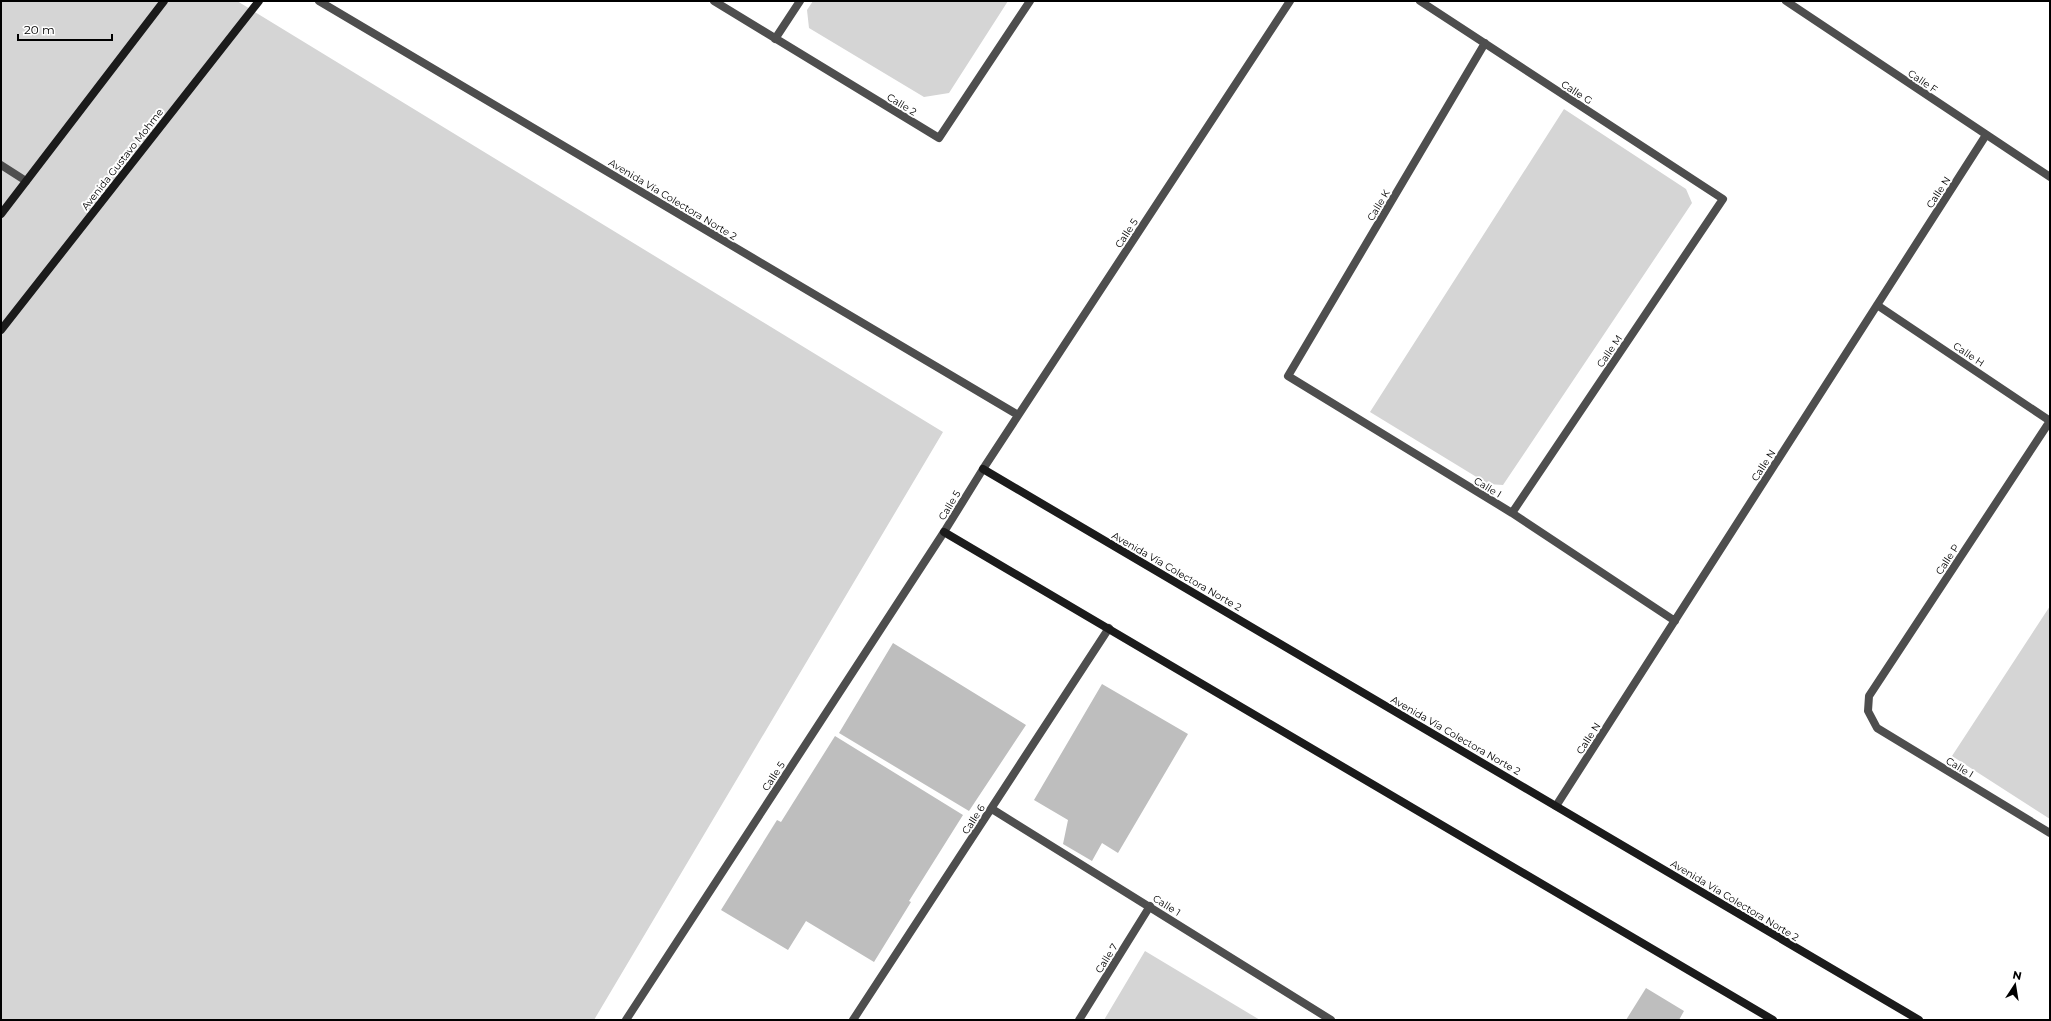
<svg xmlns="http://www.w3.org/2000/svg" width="2051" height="1021" font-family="Montserrat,sans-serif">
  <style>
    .green { fill: #d5d5d5 }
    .building { fill: #bebebe }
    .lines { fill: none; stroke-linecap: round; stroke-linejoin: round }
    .lane { stroke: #4e4e4e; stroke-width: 8 }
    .street { stroke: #4e4e4e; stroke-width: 8 }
    .secondary { stroke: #1b1b1b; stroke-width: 8 }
    .labels { text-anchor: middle; stroke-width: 4; stroke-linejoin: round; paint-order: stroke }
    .street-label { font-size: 10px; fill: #000; stroke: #fff }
  </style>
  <rect width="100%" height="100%" fill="#fff"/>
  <path class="green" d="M 1,1 L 237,1 L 943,432 L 594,1020 L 1,1020 Z
    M 813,1 L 1008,1 L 949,93 L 924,97 L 809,28 L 807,10 Z
    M 1564,109 L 1686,189 L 1692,203 L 1503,485 L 1488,484 L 1370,412 Z
    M 2050,606 L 2050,819 L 1952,756 Z
    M 1145,951 L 1260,1020 L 1104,1020 Z"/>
  <path class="building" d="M 893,643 L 1026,725 L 969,811 L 839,733 Z
    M 1102,684 L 1188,734 L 1118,853 L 1102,843 L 1092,861 L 1063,844 L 1068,820 L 1034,800 Z
    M 835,736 L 963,815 L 909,901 L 911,902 L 874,962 L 806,921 L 788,950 L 721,910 L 777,820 L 781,822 Z
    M 1646,988 L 1684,1011 L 1679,1020 L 1626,1020 Z"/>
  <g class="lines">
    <path class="lane" d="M 1,165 L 26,181"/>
    <path class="street" d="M 319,1 L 1018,415
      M 714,1 L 939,138 L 1030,1
      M 1420,1 L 1723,199 L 1512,513
      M 1786,1 L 2050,177
      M 775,39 L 800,1
      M 1485,43 L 1288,376 L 1512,513 L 1675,621
      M 1877,305 L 2050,421
      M 2050,421 L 1869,696 L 1868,711 L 1877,728 L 2050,833
      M 1556,806 L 1986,135
      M 992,809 L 1331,1020
      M 626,1020 L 944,532 L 983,469 L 1290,1
      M 853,1020 L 1109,628
      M 1079,1020 L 1150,906"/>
    <path class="secondary" d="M 1,214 L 164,1
      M 1,330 L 259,1
      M 983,469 L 1919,1020
      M 944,532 L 1773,1020"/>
  </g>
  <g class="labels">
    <g class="street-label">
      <text transform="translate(1923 81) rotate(34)" y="4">Calle F</text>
      <text transform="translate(1577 92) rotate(33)" y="4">Calle G</text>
      <text transform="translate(902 104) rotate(31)" y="4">Calle 2</text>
      <text transform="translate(122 159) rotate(-52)" y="4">Avenida Gustavo Mohme</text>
      <text transform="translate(1938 192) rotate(-57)" y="4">Calle N</text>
      <text transform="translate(673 199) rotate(31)" y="4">Avenida Vía Colectora Norte 2</text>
      <text transform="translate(1378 205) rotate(-59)" y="4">Calle K</text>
      <text transform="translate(1126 233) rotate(-57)" y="4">Calle 5</text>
      <text transform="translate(1609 351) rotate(-56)" y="4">Calle M</text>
      <text transform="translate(1969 354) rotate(34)" y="4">Calle H</text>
      <text transform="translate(1763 465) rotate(-57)" y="4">Calle N</text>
      <text transform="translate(1488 487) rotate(31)" y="4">Calle I</text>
      <text transform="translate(949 505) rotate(-59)" y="4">Calle 5</text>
      <text transform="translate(1947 559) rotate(-57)" y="4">Calle P</text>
      <text transform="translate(1177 571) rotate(30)" y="4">Avenida Vía Colectora Norte 2</text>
      <text transform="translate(1456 735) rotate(30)" y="4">Avenida Vía Colectora Norte 2</text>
      <text transform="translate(1588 738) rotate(-57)" y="4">Calle N</text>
      <text transform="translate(1960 767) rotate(31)" y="4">Calle I</text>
      <text transform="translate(773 776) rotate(-57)" y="4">Calle 5</text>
      <text transform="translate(973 819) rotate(-57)" y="4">Calle 6</text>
      <text transform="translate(1735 900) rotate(31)" y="4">Avenida Vía Colectora Norte 2</text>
      <text transform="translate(1167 905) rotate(32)" y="4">Calle 1</text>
      <text transform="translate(1106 958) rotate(-58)" y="4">Calle 7</text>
    </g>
  </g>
  <rect width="2051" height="1021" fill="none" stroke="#000000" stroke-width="4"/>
  <g transform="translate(2015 985) rotate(12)" stroke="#ffffff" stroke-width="3" paint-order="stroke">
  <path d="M0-3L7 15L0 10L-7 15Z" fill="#000000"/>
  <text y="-6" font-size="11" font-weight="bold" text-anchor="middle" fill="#000000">N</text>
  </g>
  <path d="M18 34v6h94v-6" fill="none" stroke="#000000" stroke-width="2"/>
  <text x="24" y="34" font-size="12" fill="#000000" stroke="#ffffff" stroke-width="3" paint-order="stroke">20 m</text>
</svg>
